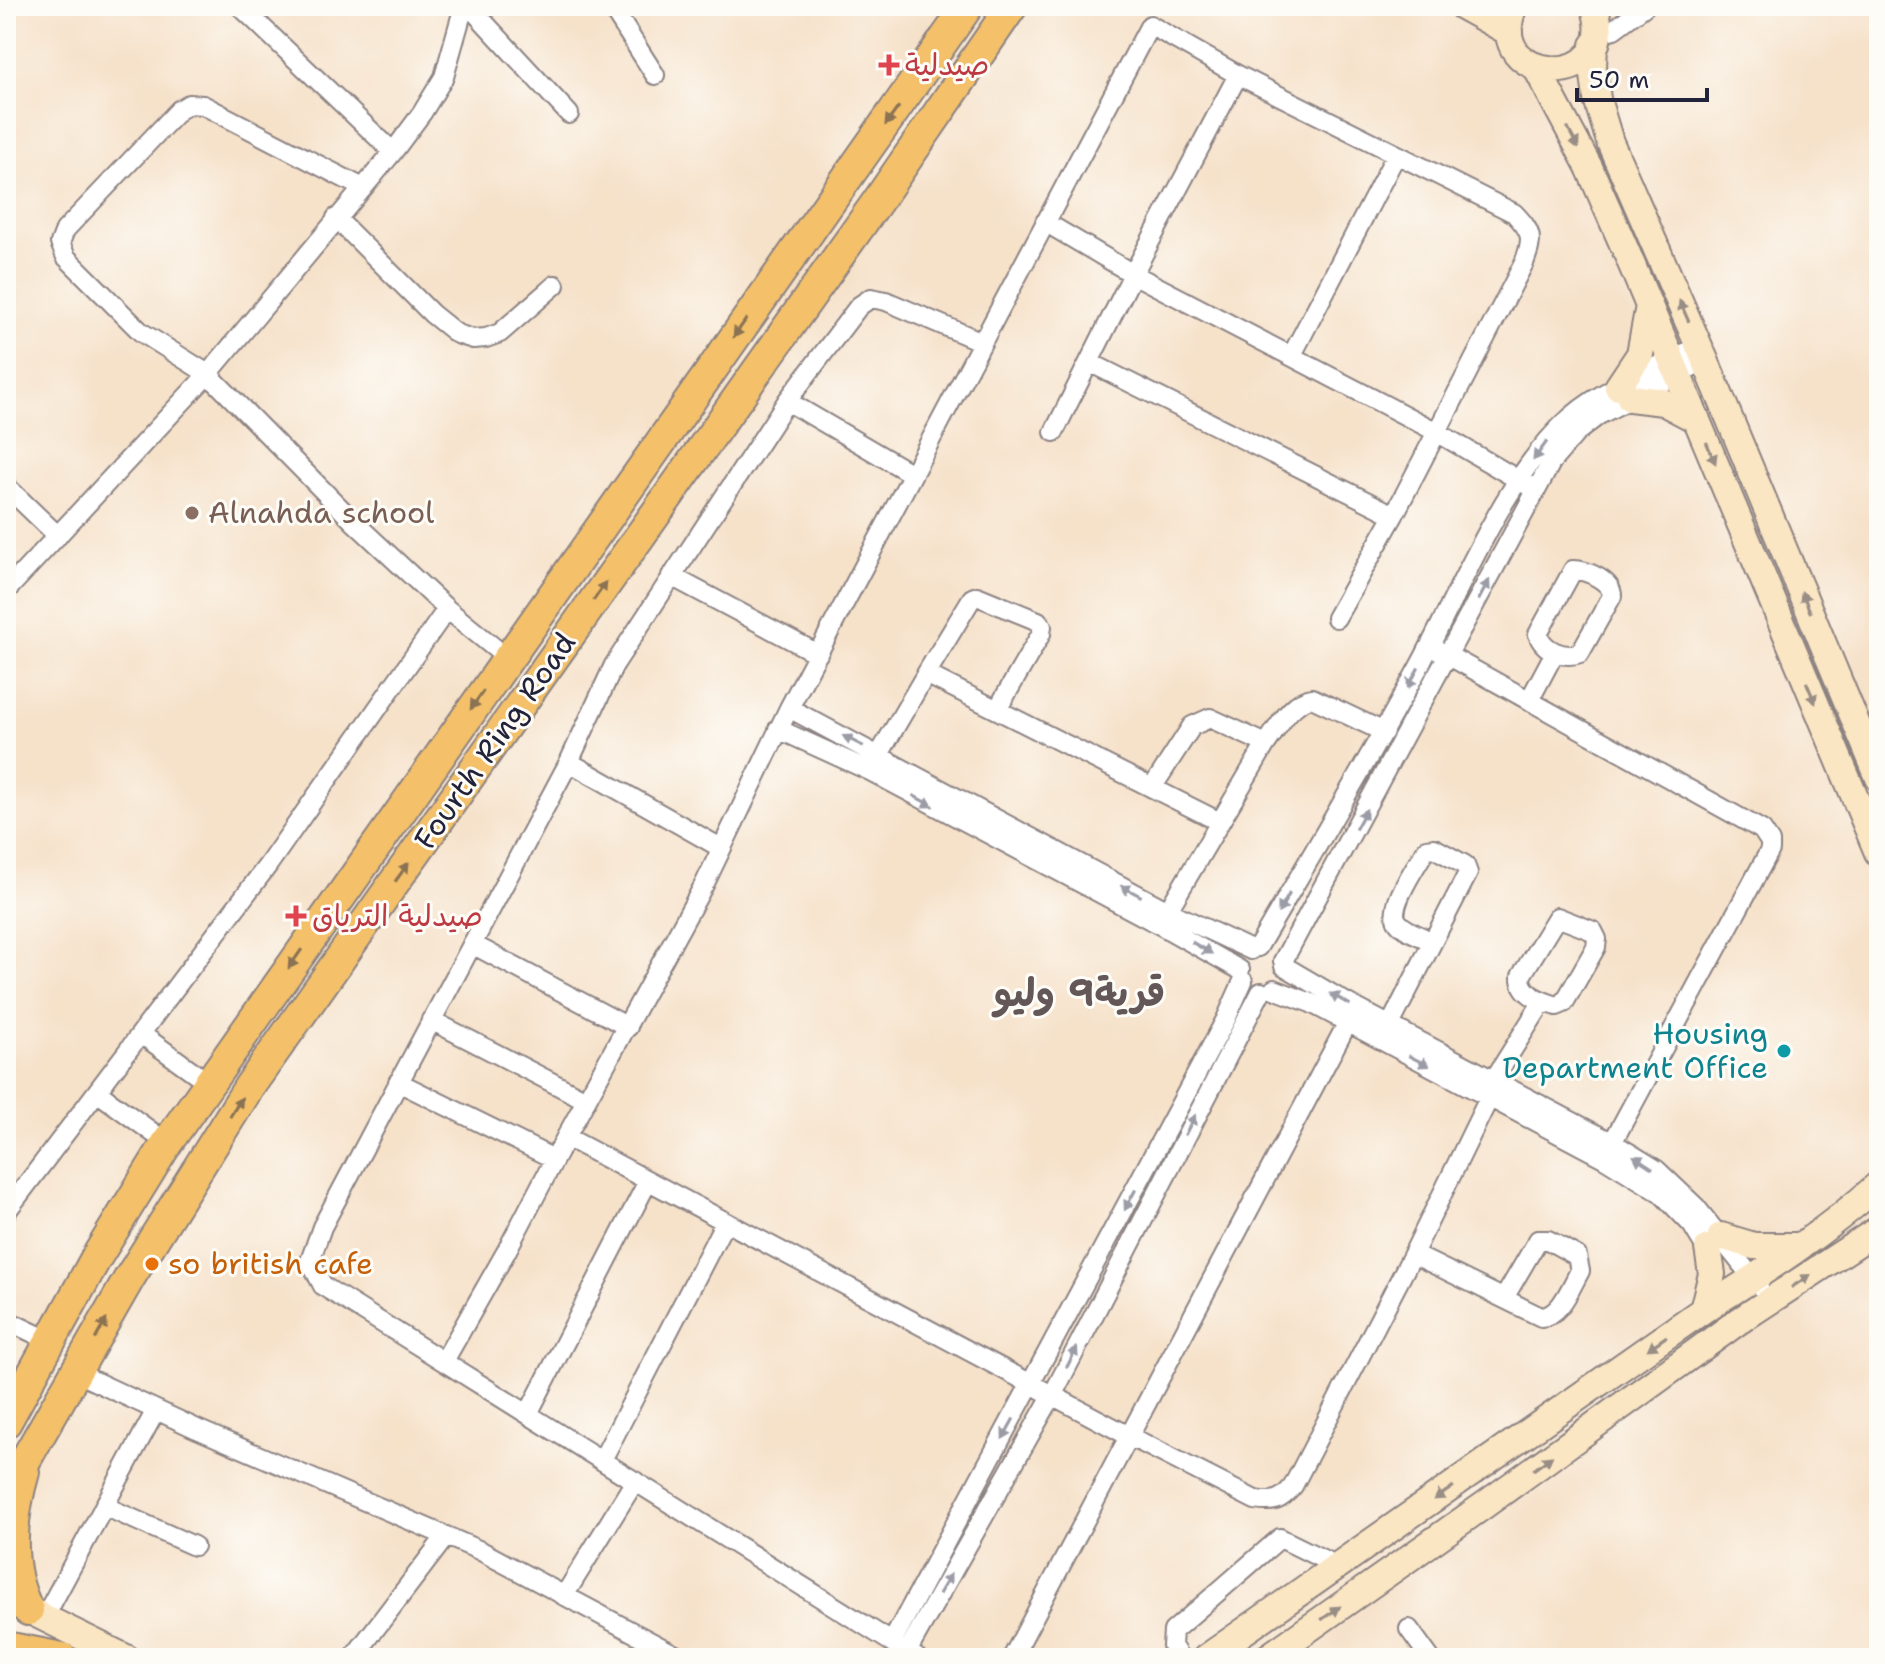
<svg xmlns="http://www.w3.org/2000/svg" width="1885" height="1664" font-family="'Shantell Sans','Playpen Sans Arabic',sans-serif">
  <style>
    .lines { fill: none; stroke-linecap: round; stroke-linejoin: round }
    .street-casing { stroke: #8c8282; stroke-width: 22 }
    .secondary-casing { stroke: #8c8282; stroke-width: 30 }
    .primary-casing { stroke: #8c8282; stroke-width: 34 }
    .street { stroke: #fff; stroke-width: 18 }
    .secondary { stroke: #fbe6c3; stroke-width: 26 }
    .primary { stroke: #f4c16a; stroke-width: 30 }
    .oneway { fill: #8b7252 }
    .oneway2 { fill: #998e86 }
    .oneway3 { fill: #9c9ca7 }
    .health-dot { fill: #e0444e; stroke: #fdfcf7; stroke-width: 3 }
    .education-dot { fill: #8d6e63; stroke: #fdfcf7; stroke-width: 3 }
    .culture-dot { fill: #0f9aa8; stroke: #fdfcf7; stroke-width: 3 }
    .food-dot { fill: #e8710a; stroke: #fdfcf7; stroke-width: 3 }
    .labels { text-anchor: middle; stroke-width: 6; stroke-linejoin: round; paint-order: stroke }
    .health-label { font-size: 30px; fill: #be3a42; stroke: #fdfcf7; text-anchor: start }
    .education-label { font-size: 30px; fill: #785e54; stroke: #fdfcf7; text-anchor: start }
    .street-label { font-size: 30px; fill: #22223b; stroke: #fdfcf7 }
    .culture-label { font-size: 30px; fill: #0d838f; stroke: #fdfcf7; text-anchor: end }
    .food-label { font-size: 30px; fill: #c56008; stroke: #fdfcf7; text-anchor: start }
    .district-label { font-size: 38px; font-weight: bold; fill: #635757; stroke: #fdfcf7 }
  </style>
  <rect width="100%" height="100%" fill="#fdfcf7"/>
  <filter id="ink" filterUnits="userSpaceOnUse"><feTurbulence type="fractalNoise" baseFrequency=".0125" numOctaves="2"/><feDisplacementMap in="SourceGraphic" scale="16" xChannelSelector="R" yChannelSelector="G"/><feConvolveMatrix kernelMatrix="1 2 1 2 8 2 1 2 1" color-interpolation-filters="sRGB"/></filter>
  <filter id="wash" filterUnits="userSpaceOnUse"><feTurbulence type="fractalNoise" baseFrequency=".006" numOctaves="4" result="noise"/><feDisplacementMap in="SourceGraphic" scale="32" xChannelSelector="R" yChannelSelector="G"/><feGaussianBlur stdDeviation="1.8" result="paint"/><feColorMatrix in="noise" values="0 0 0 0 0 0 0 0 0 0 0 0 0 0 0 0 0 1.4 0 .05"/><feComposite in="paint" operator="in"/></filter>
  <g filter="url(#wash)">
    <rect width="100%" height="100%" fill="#f6e1c9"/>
  </g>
  <g filter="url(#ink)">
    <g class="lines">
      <defs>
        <path id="street" d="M 240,6 L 393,152
          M 469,6 L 569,114
          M 611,6 L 655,75
          M 1598,33 L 1614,29 L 1645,6
          M 361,187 L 203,105 L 189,104 L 179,110 L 65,230 L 60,243 L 66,257 L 141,332 L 208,374 L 354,522 L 447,609 L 507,658
          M 336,218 L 432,314 L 457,334 L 473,339 L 486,338 L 500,333 L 555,285
          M 1045,222 L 1133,274 L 1435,431 L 1527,485
          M 1292,355 L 1396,155
          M 1089,362 L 1394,515
          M 787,401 L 912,474
          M 1054,432 L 1133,274 L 1238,75
          M 6,486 L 58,536
          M 1573,570 C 1587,570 1612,581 1612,596 L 1580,653 C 1564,659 1543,650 1538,634 Z
          M 671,576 L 818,654
          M 6,591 L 208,374 L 393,152 L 422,113 L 444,77 L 464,6
          M 1440,651 L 1762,830 L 1770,842 L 1770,850 L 1604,1158
          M 926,674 L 972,598 L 977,596 L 1038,621 L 1042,626 L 1041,634 L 997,710
          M 1529,701 L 1555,652
          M 789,708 L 1168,911 L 1251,950
          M 778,729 L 870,771 L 1160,925 L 1240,970
          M 1266,744 C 1278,728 1291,701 1312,698 L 1384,732
          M 569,762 L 721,848
          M 873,765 L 926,674 L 1220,822
          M 1152,788 L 1192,726 L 1210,718 L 1266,744 L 1163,919
          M 1557,917 L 1593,931 L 1597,939 L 1596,947 L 1564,1003 L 1557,1006 C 1542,1001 1520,995 1521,976 Z
          M 472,944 L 628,1027
          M 1258,947 C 1313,853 1369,759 1421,663 C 1461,588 1507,472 1572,416 C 1608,386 1657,367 1699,346
          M 1283,961 L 1552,461 L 1577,432 L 1599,415 L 1705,360
          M 1284,966 L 1347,1003 L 1613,1143 L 1657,1170 L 1696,1207 L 1759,1286
          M 1274,989 L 1311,1003 L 1604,1158 L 1661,1193 L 1692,1225 L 1712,1258
          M 431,1020 L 586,1100
          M 1390,1025 L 1468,873 L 1465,865 L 1434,848 L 1427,849 L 1423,854 C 1415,868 1387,909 1398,922 C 1405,931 1421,936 1431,941
          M 141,1034 L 209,1083
          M 1493,1081 L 1543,1001
          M 398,1082 L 554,1159
          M 97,1092 L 167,1143
          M 566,1137 L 1129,1436 L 1255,1500 C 1273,1503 1281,1501 1293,1486 L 1413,1254 L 1489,1098
          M 6,1212 L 268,865 L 447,609
          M 1413,1254 L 1541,1317 C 1561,1316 1571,1286 1580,1271 L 1577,1256 L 1548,1240 L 1538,1240 L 1504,1298
          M 6,1320 L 50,1341
          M 444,1361 L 506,1252 L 566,1137 L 705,883 L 789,708 L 1150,25 L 1238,75 L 1514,213 C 1532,232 1534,237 1524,263 L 1394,515 L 1336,618
          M 77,1373 L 197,1429 L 481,1551 L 681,1658
          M 528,1414 L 648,1181
          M 602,1460 L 725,1222
          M 104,1506 L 194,1546
          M 1280,1538 L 1337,1566
          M 564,1596 L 635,1481
          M 44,1618 L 156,1410
          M 1409,1629 L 1430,1658
          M 892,1642 L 1226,1019 L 1243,981
          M 907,1652 L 1053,1394 L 1261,992
          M 353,1658 L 446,1536
          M 917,1658 L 323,1286 L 310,1261 L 322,1227 L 569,762 L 614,665 L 787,401 L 859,306 L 871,298 L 886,301 L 982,342
          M 1012,1658 L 1347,1024
          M 1180,1658 L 1172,1646 L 1173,1631 L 1280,1538"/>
        <path id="secondary" d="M 1462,6 L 1509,32
          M 1514,6 C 1480,88 1625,93 1594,6
          M 1594,45 L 1593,67 L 1597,99 L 1610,142 L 1705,360 L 1879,778
          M 1537,69 L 1589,167 L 1626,251 L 1879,855
          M 1618,387 L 1640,354 L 1649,306
          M 1630,398 L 1663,402 L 1697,420
          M 1721,1236 L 1754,1246 L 1799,1246
          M 1703,1310 L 1712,1274 L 1708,1248
          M 6,1599 L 126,1658
          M 1206,1658 L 1703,1310 C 1764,1272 1826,1232 1879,1184
          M 1267,1658 L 1483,1506 L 1736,1323 L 1879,1229"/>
        <path id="primary" d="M 6,1422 L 96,1258 L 167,1143 L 968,6
          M 24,1472 C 11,1518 6,1566 28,1610
          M 6,1494 L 130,1277 L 249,1087 L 877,202 L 1012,6
          M 6,1647 L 62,1658"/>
      </defs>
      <use href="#street" class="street-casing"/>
      <use href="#secondary" class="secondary-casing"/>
      <use href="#primary" class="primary-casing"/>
      <use href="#street" class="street"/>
      <use href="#secondary" class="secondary"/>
      <use href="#primary" class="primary"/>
    </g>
    <defs><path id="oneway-solid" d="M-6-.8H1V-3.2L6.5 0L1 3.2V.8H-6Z" transform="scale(2)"/></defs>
    <g class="oneway">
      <use href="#oneway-solid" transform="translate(892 116) rotate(126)"/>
      <use href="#oneway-solid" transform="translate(740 328) rotate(125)"/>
      <use href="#oneway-solid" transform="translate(600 591) rotate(-55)"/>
      <use href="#oneway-solid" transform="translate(477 700) rotate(125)"/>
      <use href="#oneway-solid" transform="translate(402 872) rotate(-54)"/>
      <use href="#oneway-solid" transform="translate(295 959) rotate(125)"/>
      <use href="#oneway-solid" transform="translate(236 1107) rotate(-58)"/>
      <use href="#oneway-solid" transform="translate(101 1329) rotate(-61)"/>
    </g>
    <g class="oneway2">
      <use href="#oneway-solid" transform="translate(1573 138) rotate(62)"/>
      <use href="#oneway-solid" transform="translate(1684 311) rotate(-114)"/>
      <use href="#oneway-solid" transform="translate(1711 453) rotate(67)"/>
      <use href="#oneway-solid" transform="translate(1806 602) rotate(-113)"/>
      <use href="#oneway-solid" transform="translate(1811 693) rotate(67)"/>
      <use href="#oneway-solid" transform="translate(1801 1281) rotate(-33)"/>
      <use href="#oneway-solid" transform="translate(1657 1343) rotate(145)"/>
      <use href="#oneway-solid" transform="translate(1543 1463) rotate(-36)"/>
      <use href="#oneway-solid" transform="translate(1444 1493) rotate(145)"/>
      <use href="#oneway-solid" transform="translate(1331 1613) rotate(-35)"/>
    </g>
    <g class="oneway3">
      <use href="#oneway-solid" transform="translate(1540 451) rotate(126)"/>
      <use href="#oneway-solid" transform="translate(1484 590) rotate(-62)"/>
      <use href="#oneway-solid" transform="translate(1413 678) rotate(118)"/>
      <use href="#oneway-solid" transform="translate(853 741) rotate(-153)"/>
      <use href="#oneway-solid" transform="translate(923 801) rotate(29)"/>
      <use href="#oneway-solid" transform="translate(1361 819) rotate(-61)"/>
      <use href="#oneway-solid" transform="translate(1131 891) rotate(-152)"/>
      <use href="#oneway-solid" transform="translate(1284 903) rotate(120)"/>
      <use href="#oneway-solid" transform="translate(1202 948) rotate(30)"/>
      <use href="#oneway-solid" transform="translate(1340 999) rotate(-150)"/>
      <use href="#oneway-solid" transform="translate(1419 1061) rotate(27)"/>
      <use href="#oneway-solid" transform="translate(1190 1125) rotate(-63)"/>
      <use href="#oneway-solid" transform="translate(1643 1162) rotate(-147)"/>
      <use href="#oneway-solid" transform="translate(1130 1200) rotate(118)"/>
      <use href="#oneway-solid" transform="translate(1072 1357) rotate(-63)"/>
      <use href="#oneway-solid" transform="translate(1008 1429) rotate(119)"/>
      <use href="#oneway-solid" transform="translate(945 1584) rotate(-60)"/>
    </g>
  </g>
  <g class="health-dot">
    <path d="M885 53h8v8h8v8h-8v8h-8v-8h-8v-8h8z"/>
    <path d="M292 904h8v8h8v8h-8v8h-8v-8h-8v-8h8z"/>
  </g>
  <circle class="education-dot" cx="192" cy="513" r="8"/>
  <circle class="culture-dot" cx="1784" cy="1051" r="8"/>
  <circle class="food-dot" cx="152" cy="1264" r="8"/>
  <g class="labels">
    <g class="health-label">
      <text x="905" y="75">صيدلية</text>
      <text x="312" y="926">صيدلية الترياق</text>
    </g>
    <g class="education-label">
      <text x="208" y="523">Alnahda school</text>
    </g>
    <g class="street-label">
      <text transform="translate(495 741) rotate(-55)" y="10">Fourth Ring Road</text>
    </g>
    <g class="culture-label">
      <text x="1768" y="1044">Housing<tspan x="1768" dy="34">Department Office</tspan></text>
    </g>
    <g class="food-label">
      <text x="168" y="1274">so british cafe</text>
    </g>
    <g class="district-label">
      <text x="1079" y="1006">قرية9 وليو</text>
    </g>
  </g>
  <rect width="1885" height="1664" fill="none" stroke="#fdfcf7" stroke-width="32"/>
  <path d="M1577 88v12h130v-12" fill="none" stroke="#22223b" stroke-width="4"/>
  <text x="1589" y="88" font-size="24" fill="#22223b" stroke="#fdfcf7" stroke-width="6" paint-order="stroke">50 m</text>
</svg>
